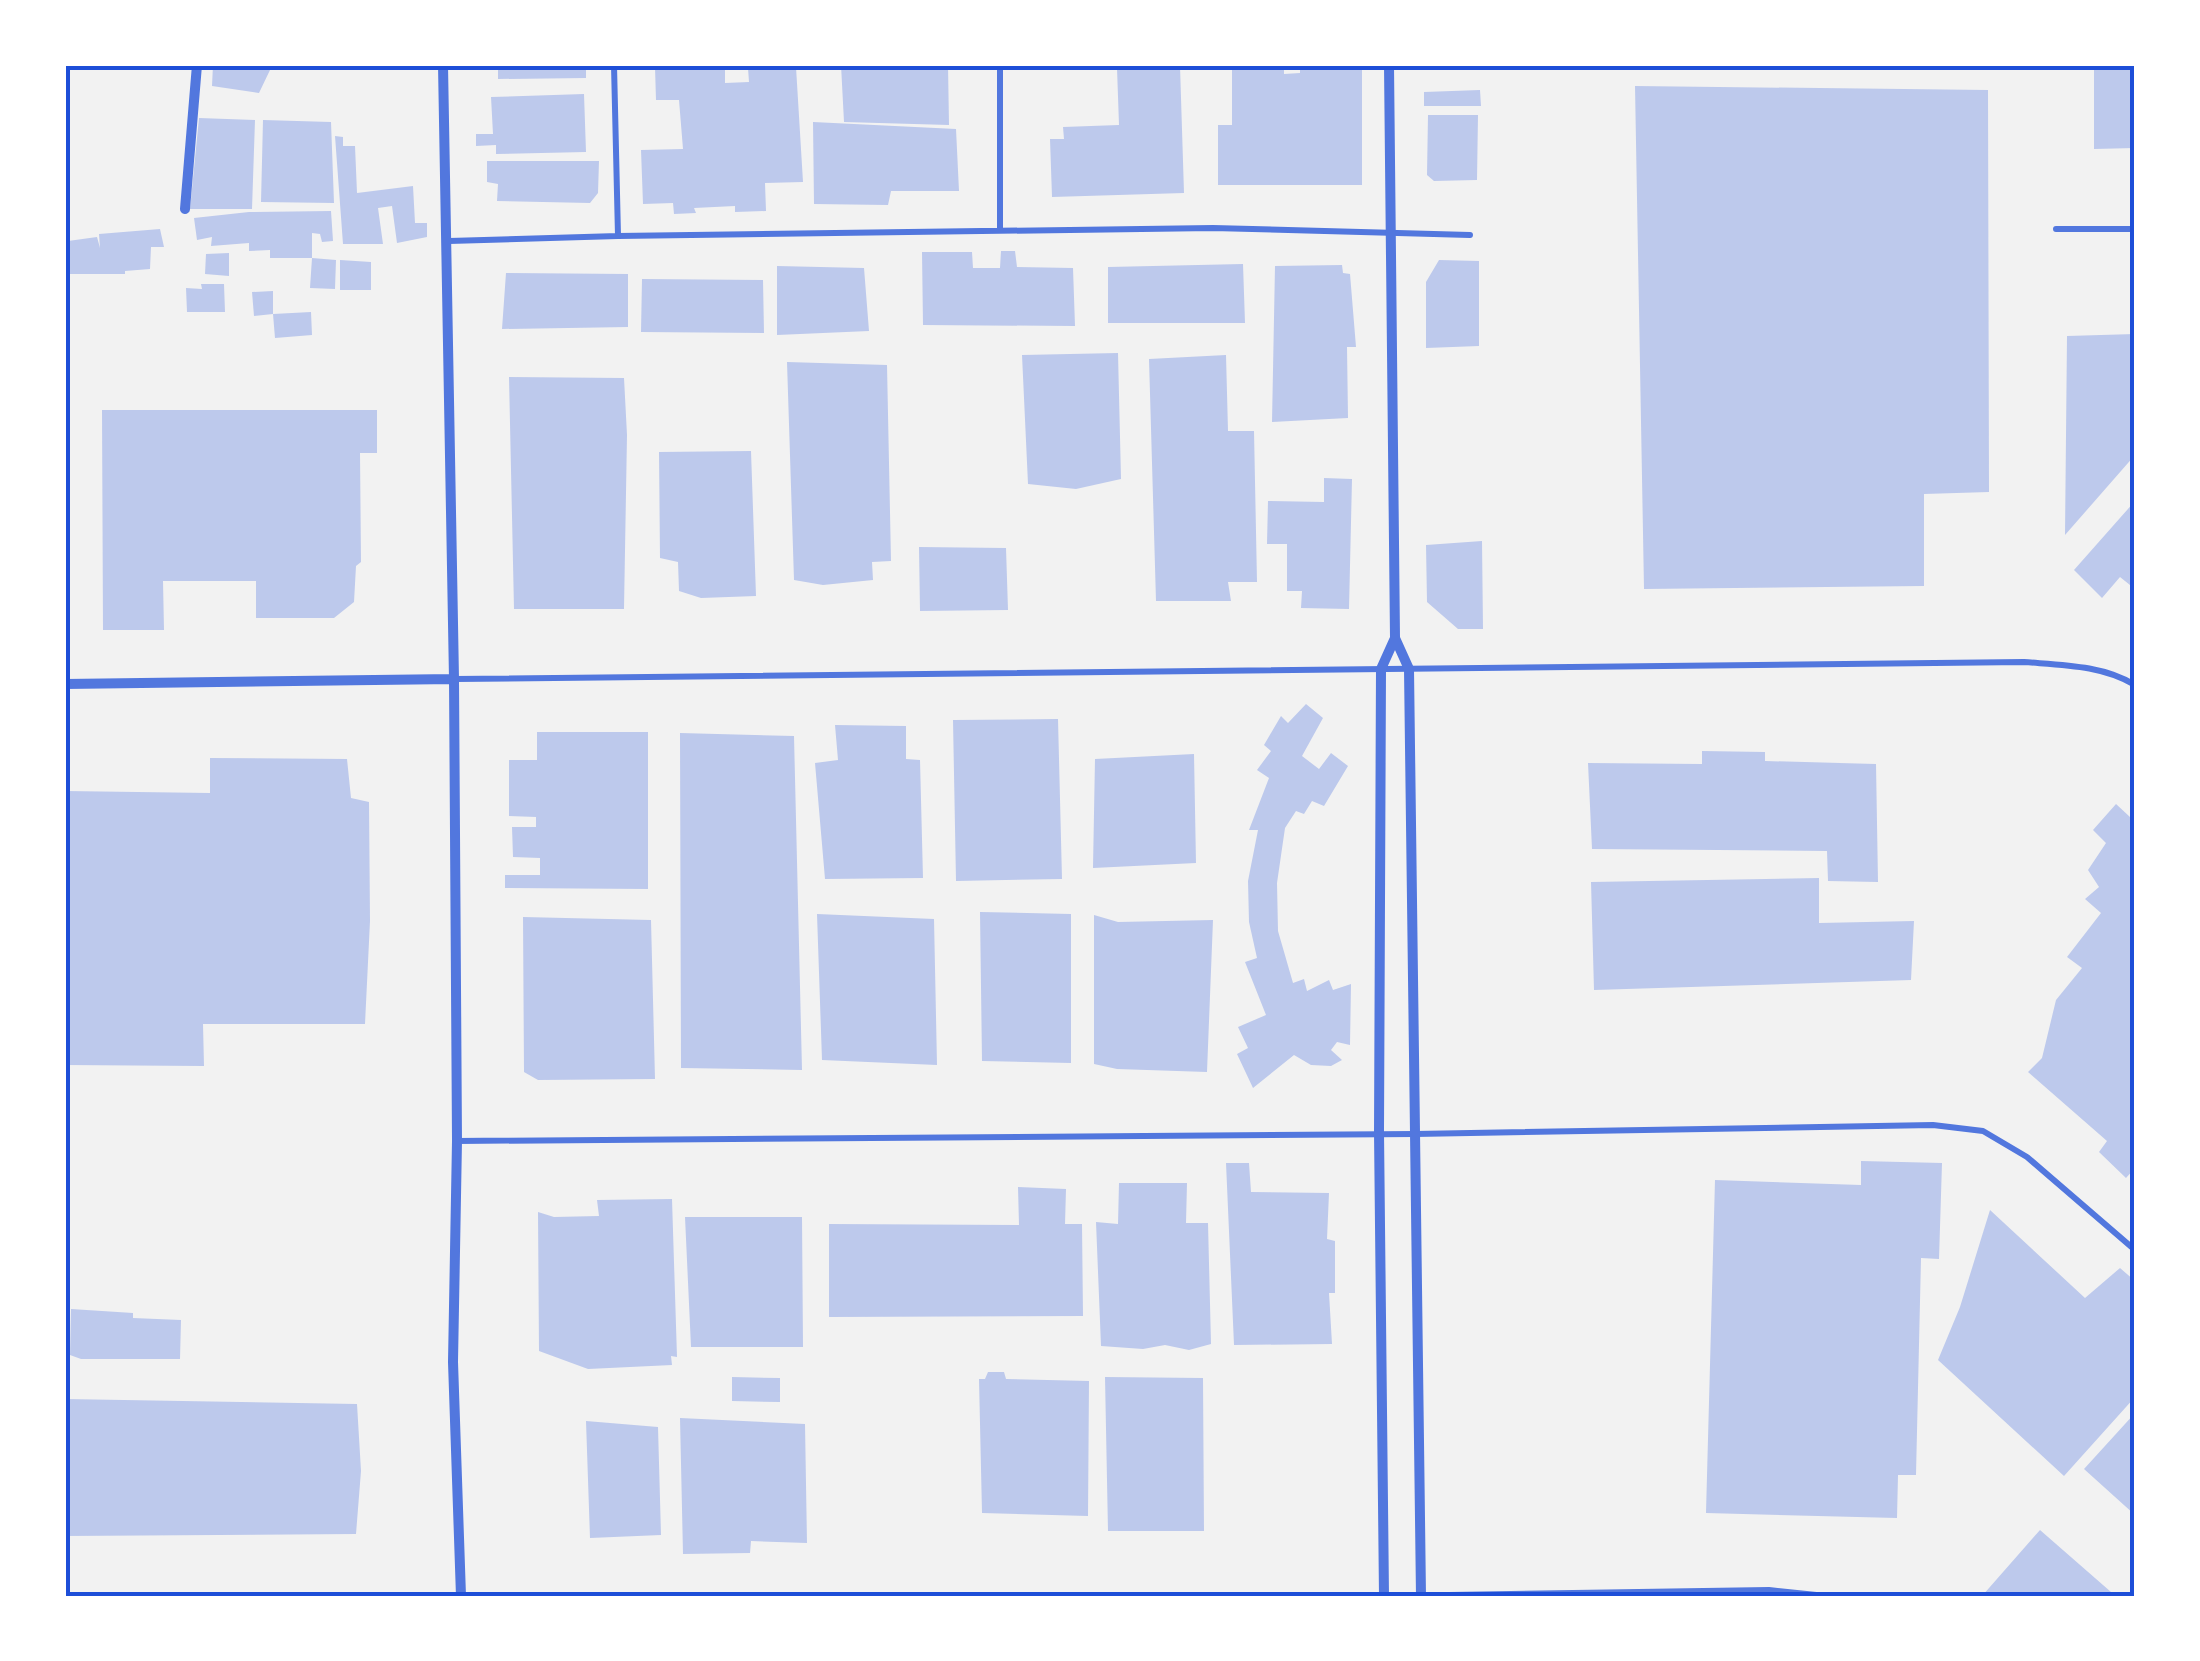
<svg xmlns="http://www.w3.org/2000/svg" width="2200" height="1661" font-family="Spectral,serif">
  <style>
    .building { fill: #bdc9ec }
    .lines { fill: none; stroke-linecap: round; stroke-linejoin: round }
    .service { stroke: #5277de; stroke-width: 6 }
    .minor { stroke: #5277de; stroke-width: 10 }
    .neatline { fill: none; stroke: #1d4ed8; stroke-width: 4 }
  </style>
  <rect width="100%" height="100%" fill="#f2f2f2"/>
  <path class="building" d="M 213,65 L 266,65 L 270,70 L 259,93 L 212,86 Z
    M 498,65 L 586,65 L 586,78 L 498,79 Z
    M 725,65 L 725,83 L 749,82 L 748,68 L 796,67 L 803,182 L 765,183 L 766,211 L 735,212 L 735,206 L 694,208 L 696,213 L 674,214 L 673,203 L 643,204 L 641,150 L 683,149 L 679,100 L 656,100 L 655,67 Z
    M 841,65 L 948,65 L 949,125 L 844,122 Z
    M 1284,65 L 1284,74 L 1300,73 L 1300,65 L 1362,65 L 1362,185 L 1218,185 L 1218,125 L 1232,125 L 1232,67 Z
    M 2094,65 L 2135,65 L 2135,148 L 2094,149 Z
    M 1180,66 L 1184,193 L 1052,197 L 1050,139 L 1064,139 L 1063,127 L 1119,125 L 1117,68 Z
    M 1635,86 L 1988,90 L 1989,492 L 1924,494 L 1924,586 L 1644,589 Z
    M 1480,90 L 1481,106 L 1424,106 L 1424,92 Z
    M 584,94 L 586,152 L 496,154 L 496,145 L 476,146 L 476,134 L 493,134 L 491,97 Z
    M 1428,115 L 1478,115 L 1477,180 L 1434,181 L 1427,175 Z
    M 199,118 L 255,120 L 252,209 L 190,209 Z
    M 263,120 L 331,122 L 334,203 L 261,202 Z
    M 813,122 L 956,129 L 959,191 L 891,191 L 888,205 L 814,204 Z
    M 335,136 L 343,137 L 343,146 L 355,146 L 357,193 L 413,186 L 415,223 L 427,223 L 427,237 L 397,243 L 392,206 L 378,208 L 383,244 L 343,244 Z
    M 487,161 L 599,161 L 598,193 L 590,203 L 497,201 L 498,184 L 487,182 Z
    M 331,211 L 333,241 L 322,242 L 320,234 L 312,233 L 312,258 L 270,258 L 270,250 L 249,251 L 249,243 L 211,246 L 212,237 L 197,240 L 194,218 L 249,212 Z
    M 160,229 L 164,247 L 151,247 L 150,269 L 125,271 L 125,274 L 65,274 L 65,236 L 69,237 L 68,241 L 97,237 L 100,248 L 99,234 Z
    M 1001,251 L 1015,251 L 1017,267 L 1073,268 L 1075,326 L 923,325 L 922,252 L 972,252 L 973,268 L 1000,268 Z
    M 229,253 L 229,276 L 205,274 L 206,254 Z
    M 312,258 L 336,260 L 335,289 L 310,288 Z
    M 340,260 L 371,262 L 371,290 L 340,290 Z
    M 1439,260 L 1479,261 L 1479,346 L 1426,348 L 1426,282 Z
    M 1243,264 L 1245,323 L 1108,323 L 1108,267 Z
    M 1342,265 L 1343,273 L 1350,274 L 1356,347 L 1347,347 L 1348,418 L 1272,422 L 1275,266 Z
    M 777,266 L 864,268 L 869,331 L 777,335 Z
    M 506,273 L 628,274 L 628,327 L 502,329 Z
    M 642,279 L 763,280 L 764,333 L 641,332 Z
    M 201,284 L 224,284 L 225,312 L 187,312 L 186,288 L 202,289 Z
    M 273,291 L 273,314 L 254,316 L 252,292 Z
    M 311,312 L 312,335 L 275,338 L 273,314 Z
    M 2135,334 L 2135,455 L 2065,535 L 2067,336 Z
    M 1118,353 L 1121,479 L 1076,489 L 1028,484 L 1022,355 Z
    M 1226,355 L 1228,431 L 1254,431 L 1257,582 L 1228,582 L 1231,601 L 1156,601 L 1149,359 Z
    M 787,362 L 887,365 L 891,561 L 872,562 L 873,580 L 823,585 L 794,580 Z
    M 509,377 L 624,378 L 627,435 L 624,609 L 514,609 Z
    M 102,410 L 377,410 L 377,453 L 360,453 L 361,562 L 356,566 L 354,602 L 334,618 L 256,618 L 256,581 L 163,581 L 164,630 L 103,630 Z
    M 751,451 L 756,596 L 701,598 L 679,591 L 678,562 L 660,558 L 659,452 Z
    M 1324,478 L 1352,479 L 1349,609 L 1301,608 L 1302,591 L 1287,591 L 1287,544 L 1267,544 L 1268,501 L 1324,502 Z
    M 2135,501 L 2135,589 L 2120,577 L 2102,598 L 2074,570 Z
    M 1482,541 L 1483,629 L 1458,629 L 1427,602 L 1426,545 Z
    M 919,547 L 1006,548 L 1008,610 L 920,611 Z
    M 1306,704 L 1323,718 L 1302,756 L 1319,769 L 1331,753 L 1348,766 L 1324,806 L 1312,801 L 1304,814 L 1296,811 L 1285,828 L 1277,883 L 1278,931 L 1293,983 L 1304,979 L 1307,991 L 1329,980 L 1333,990 L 1351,984 L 1350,1045 L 1337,1042 L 1331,1050 L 1342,1060 L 1331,1066 L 1311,1065 L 1294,1055 L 1253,1088 L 1237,1054 L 1248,1048 L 1238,1027 L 1266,1015 L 1245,962 L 1257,958 L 1249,922 L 1248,881 L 1258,830 L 1249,830 L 1269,778 L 1257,770 L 1271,751 L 1264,745 L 1281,716 L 1288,723 Z
    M 1058,719 L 1062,879 L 956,881 L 953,720 Z
    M 835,725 L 906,726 L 906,759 L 920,760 L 923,878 L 825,879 L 815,763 L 838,760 Z
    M 537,732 L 648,732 L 648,889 L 505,888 L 505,875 L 540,875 L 540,858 L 513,857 L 512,827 L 536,827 L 536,817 L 509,816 L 509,760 L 537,760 Z
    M 680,733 L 794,736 L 802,1070 L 681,1068 Z
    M 1702,751 L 1765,752 L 1765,761 L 1876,764 L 1878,882 L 1828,881 L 1827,851 L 1592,849 L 1588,763 L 1702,764 Z
    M 1194,754 L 1196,863 L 1093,868 L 1095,759 Z
    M 210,758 L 347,759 L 351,798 L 369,802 L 370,921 L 365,1024 L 203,1024 L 204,1066 L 65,1065 L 65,791 L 210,793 Z
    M 2116,804 L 2130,817 L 2135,811 L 2135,1168 L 2126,1178 L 2099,1152 L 2107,1141 L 2028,1072 L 2042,1058 L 2056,1000 L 2082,968 L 2067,957 L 2101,913 L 2085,899 L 2099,887 L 2088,870 L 2106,843 L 2093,830 Z
    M 1819,878 L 1819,923 L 1914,921 L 1911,980 L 1594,990 L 1591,882 Z
    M 980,912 L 1071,914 L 1071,1063 L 982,1061 Z
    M 817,914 L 934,919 L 937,1065 L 822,1060 Z
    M 1094,915 L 1118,922 L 1213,920 L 1207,1072 L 1117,1069 L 1094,1064 Z
    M 523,917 L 651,920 L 655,1079 L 538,1080 L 524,1072 Z
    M 1861,1161 L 1942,1163 L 1939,1259 L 1921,1258 L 1916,1475 L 1898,1475 L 1897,1518 L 1706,1513 L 1715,1180 L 1861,1185 Z
    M 1226,1163 L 1249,1163 L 1251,1192 L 1329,1193 L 1327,1239 L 1335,1241 L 1335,1293 L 1329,1293 L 1332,1344 L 1234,1345 Z
    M 1119,1183 L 1187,1183 L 1186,1223 L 1208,1223 L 1211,1344 L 1189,1350 L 1165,1345 L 1143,1349 L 1101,1346 L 1096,1222 L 1118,1224 Z
    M 1018,1187 L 1066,1189 L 1065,1224 L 1082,1224 L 1083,1316 L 829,1317 L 829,1224 L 1019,1225 Z
    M 672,1199 L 677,1357 L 671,1356 L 672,1365 L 588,1369 L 539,1351 L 538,1212 L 554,1217 L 599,1216 L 597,1200 Z
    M 1990,1210 L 2085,1298 L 2120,1268 L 2135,1281 L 2135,1397 L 2064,1476 L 1938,1360 L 1960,1307 Z
    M 685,1217 L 802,1217 L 803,1347 L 691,1347 Z
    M 71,1309 L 133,1313 L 133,1318 L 181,1320 L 180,1359 L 81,1359 L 70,1355 Z
    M 988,1372 L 1004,1372 L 1006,1379 L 1089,1381 L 1088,1516 L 982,1513 L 979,1379 L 985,1379 Z
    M 732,1377 L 780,1378 L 780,1402 L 732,1401 Z
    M 1105,1377 L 1203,1378 L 1204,1531 L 1108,1531 Z
    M 65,1399 L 357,1404 L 361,1471 L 356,1534 L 65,1536 Z
    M 2135,1413 L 2135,1515 L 2084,1469 Z
    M 680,1418 L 805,1424 L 807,1543 L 751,1541 L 750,1553 L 683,1554 Z
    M 586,1421 L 658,1427 L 661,1535 L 590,1538 Z
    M 2040,1530 L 2111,1592 L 2108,1596 L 1982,1596 Z"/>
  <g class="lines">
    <path class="service" d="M 614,65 L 618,236
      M 1000,229 L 1000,65
      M 2056,229 L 2135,229
      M 449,241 L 618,236 L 1213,228 L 1470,235
      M 455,679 L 2024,662 C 2061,665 2103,665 2135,685
      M 457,1141 L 1415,1134 L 1933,1125 L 1983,1131 L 2027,1157 L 2135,1250
      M 1388,1596 L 1769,1590 L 1826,1596"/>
    <path class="minor" d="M 443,65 L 454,679 L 457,1141 L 453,1362 L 461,1596
      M 1389,65 L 1395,638 L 1409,669 L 1421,1596
      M 185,209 L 197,65
      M 65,684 L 454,679
      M 1384,1596 L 1379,1132 L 1381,669 L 1395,638"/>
  </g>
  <rect width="2200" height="1661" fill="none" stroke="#ffffff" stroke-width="135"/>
  <rect x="68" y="68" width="2064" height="1526" class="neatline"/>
</svg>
